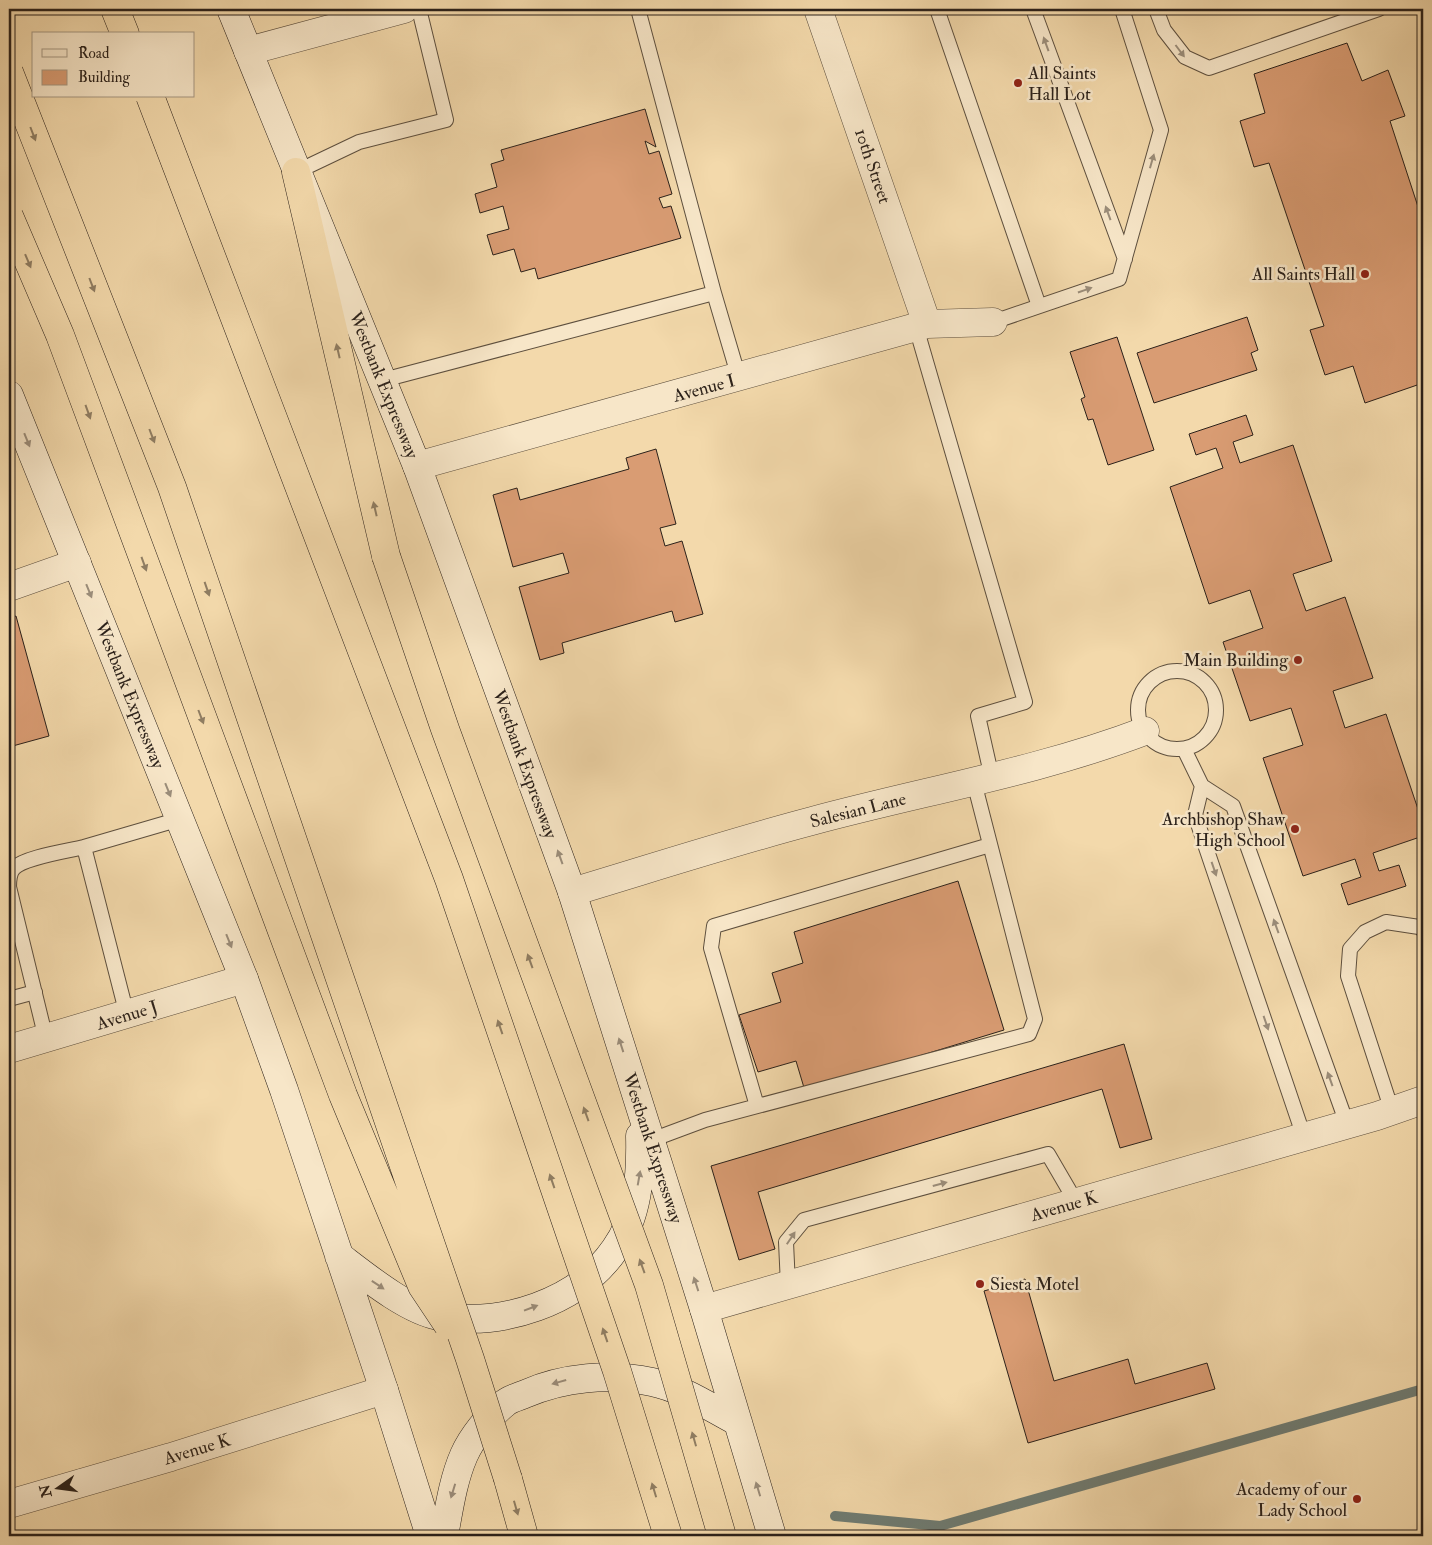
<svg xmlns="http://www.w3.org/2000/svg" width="1432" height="1545" font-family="'IM FELL Double Pica',serif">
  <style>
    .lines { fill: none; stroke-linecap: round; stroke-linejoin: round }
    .stream { stroke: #6f7c73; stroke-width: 10 }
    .building { fill: #d99c73; stroke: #2b211a }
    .service-casing { stroke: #5d4f3e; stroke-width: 16 }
    .minor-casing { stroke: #5d4f3e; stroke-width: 29 }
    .secondary-casing { stroke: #2b211a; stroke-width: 29 }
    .motorway-casing { stroke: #2b211a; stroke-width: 29 }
    .service { stroke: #f7e6c8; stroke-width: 14 }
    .minor { stroke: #f7e6c8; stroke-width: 28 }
    .secondary { stroke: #f7e6c8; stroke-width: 28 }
    .motorway { stroke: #f3d9ab; stroke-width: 28 }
    .motorway-bridge-casing { stroke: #2b211a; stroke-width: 29; stroke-linecap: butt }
    .motorway-bridge { stroke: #f3d9ab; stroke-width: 28 }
    .oneway { fill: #9b8d7a }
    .oneway2 { fill: #8f7d62 }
    .poi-dot { fill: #8f2418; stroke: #f7e6c8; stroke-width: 2 }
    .labels { text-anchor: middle; stroke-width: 5; stroke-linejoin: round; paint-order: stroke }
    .poi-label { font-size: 18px; fill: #2b211a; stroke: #f7e6c8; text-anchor: end }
    .street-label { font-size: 18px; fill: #2b211a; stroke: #f7e6c8 }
  </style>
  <rect width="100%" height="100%" fill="#f3d9ab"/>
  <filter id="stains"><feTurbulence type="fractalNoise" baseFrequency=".004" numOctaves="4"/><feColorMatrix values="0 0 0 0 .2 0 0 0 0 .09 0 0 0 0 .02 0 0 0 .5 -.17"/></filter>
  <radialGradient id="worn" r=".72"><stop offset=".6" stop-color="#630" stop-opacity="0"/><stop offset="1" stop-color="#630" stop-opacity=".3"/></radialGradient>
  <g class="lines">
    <path class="stream" d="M 835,1516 L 940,1526 L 1423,1389"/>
  </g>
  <path class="building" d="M 1347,43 L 1362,81 L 1388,70 L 1405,116 L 1390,121 L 1423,222 L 1423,383 L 1365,403 L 1353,366 L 1325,375 L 1310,330 L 1324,326 L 1269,163 L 1254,167 L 1240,121 L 1265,113 L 1254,74 Z
    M 645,109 L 656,147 L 645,141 L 649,154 L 659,151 L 672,194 L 659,198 L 663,208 L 671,206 L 681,238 L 538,279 L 535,268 L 521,272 L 514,249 L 493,255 L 487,235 L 509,229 L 503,206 L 480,213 L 475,194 L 497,187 L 491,164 L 504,160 L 501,150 Z
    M 1247,317 L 1258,350 L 1251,353 L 1257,370 L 1154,403 L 1137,353 Z
    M 1117,337 L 1154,450 L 1108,465 L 1093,419 L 1088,420 L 1081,399 L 1085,397 L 1070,352 Z
    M 1246,415 L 1253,435 L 1233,442 L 1240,463 L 1293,445 L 1332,561 L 1293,574 L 1306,611 L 1345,597 L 1373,678 L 1333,691 L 1345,728 L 1386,714 L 1423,824 L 1423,836 L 1373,853 L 1379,871 L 1399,865 L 1406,886 L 1348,905 L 1341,884 L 1361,877 L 1355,859 L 1303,876 L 1263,758 L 1303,745 L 1291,708 L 1250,721 L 1223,642 L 1263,628 L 1250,590 L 1209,604 L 1170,487 L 1223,468 L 1216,448 L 1196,455 L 1189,434 Z
    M 656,449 L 676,524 L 660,528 L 665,546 L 682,541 L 703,614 L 675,622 L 672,611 L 562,643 L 564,653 L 540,660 L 519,587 L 569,573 L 563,553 L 513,567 L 493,495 L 517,488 L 520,500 L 629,469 L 626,458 Z
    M 16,616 L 49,736 L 9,747 L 9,618 Z
    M 958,881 L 1004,1030 L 805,1091 L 796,1061 L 758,1072 L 739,1015 L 781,1002 L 772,973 L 803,963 L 794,932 Z
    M 1124,1044 L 1152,1139 L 1120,1148 L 1102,1089 L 758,1192 L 775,1249 L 739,1260 L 711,1166 Z
    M 1025,1279 L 1054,1381 L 1128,1359 L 1135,1384 L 1207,1363 L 1215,1389 L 1028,1443 L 984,1291 Z"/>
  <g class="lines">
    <defs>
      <path id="service" d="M 638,9 L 714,293
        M 937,9 L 1039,306
        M 1033,9 L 1125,259
        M 1156,9 L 1164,30 L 1185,57 L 1209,68 L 1379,9
        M 296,172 L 359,142 L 446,120 L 419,9
        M 993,322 L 1119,279 L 1161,130 L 1122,9
        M 916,327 L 1025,702 L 978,716 L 992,778
        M 383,380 L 714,293 L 739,378
        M1138 710a39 39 0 1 1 78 0a39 39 0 1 1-78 0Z
        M 1184,749 L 1202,786
        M 9,999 L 35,992
        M 127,1015 L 84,847 L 180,819
        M 46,1039 L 9,887 C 9,880 9,873 14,868 C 25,857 68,851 84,847
        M 757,1106 L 711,948 L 714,926 L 990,845
        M 1392,1111 L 1348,976 L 1350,949 L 1365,932 L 1386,922 L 1419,927 L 1423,930
        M 1304,1137 L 1195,815 L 1202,786 L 1233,806 L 1347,1124
        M 646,1142 L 705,1120 L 1029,1034 L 1035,1019 L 974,782
        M 788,1285 L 786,1242 L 804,1220 L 1048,1154 L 1076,1202"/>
      <path id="minor" d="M 818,9 L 927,324
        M 248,51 L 404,9
        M 417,466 L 927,324 L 993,322
        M 9,587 L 77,563
        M 572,892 C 652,868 732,842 812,821 C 923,791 1037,772 1145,731
        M 9,1049 L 244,979
        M 704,1309 L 1377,1116 L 1423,1100
        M 9,1504 L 171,1457 L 384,1390"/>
      <path id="secondary" d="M 231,9 L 417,466 L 572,892 L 704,1309 L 772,1536
        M 9,395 L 244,979 L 284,1090 L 384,1390 L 430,1536
        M 339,1256 C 364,1275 408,1311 439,1316 C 502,1327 578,1303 615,1249 C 638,1217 641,1174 640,1136
        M 444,1536 C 449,1509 453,1480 464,1455 C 472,1437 489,1416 504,1404 C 509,1399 518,1397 525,1394 C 564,1377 609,1373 652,1382 C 682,1388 711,1408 738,1422"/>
      <path id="motorway" d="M 115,9 L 125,34
        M 296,172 L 386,556
        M 508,1479 L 524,1536"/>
    </defs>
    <use href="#service" class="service-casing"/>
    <use href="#minor" class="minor-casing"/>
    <use href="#secondary" class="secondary-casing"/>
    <use href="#motorway" class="motorway-casing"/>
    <use href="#service" class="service"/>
    <use href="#minor" class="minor"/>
    <use href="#secondary" class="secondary"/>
    <use href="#motorway" class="motorway"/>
    <defs>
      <path id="motorway-bridge" d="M 9,72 L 172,487 L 470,1359 L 508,1479
        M 150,96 L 449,879 L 617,1371 L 668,1536
        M 9,216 L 60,335 L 343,1095 L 422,1286 L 448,1325
        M 386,556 L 445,729 L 649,1285 L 722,1536"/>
    </defs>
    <use href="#motorway-bridge" class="motorway-bridge-casing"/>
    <use href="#motorway-bridge" class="motorway-bridge"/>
  </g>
  <defs><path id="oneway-solid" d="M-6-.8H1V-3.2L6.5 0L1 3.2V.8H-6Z" transform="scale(1.25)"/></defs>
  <g class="oneway">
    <use href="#oneway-solid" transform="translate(1046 44) rotate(-110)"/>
    <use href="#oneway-solid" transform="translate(1180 51) rotate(53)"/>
    <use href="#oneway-solid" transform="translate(1152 161) rotate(-74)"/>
    <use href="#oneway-solid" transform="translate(1108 213) rotate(-110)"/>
    <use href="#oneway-solid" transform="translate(1085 290) rotate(-19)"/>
    <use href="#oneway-solid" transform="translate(27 440) rotate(68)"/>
    <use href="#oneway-solid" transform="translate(89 591) rotate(68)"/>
    <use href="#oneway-solid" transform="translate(168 790) rotate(68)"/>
    <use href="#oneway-solid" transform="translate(560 857) rotate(-110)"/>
    <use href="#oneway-solid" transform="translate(1214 869) rotate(71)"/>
    <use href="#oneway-solid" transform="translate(1276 926) rotate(-110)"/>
    <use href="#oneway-solid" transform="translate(229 941) rotate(68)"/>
    <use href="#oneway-solid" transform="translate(1266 1023) rotate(71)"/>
    <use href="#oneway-solid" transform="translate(621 1045) rotate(-108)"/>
    <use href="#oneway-solid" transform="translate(1330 1079) rotate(-110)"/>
    <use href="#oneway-solid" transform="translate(639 1178) rotate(-80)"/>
    <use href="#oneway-solid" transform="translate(940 1184) rotate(-15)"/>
    <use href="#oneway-solid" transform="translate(791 1238) rotate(-56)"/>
    <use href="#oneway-solid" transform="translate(696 1284) rotate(-108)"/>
    <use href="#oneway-solid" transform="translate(378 1285) rotate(34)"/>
    <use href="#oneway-solid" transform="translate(531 1308) rotate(-21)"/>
    <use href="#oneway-solid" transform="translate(559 1382) rotate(164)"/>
    <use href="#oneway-solid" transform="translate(758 1489) rotate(-107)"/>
    <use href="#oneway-solid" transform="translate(453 1491) rotate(107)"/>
  </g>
  <g class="oneway2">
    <use href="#oneway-solid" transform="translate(33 134) rotate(69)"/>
    <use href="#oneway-solid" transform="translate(28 261) rotate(67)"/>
    <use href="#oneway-solid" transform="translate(92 285) rotate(69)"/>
    <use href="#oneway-solid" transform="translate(338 351) rotate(-103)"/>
    <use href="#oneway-solid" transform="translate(88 412) rotate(70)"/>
    <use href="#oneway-solid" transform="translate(152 436) rotate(69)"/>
    <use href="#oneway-solid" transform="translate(375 509) rotate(-103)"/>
    <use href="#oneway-solid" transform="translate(144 564) rotate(70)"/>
    <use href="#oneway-solid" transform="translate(207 589) rotate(71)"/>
    <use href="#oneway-solid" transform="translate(201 717) rotate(69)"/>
    <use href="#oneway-solid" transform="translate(530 961) rotate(-110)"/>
    <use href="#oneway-solid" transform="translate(500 1027) rotate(-109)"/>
    <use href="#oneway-solid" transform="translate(586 1114) rotate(-110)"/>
    <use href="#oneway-solid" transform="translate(552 1181) rotate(-109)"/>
    <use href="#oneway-solid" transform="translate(642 1266) rotate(-110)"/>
    <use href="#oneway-solid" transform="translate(605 1335) rotate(-109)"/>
    <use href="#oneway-solid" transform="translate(694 1439) rotate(-106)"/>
    <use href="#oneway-solid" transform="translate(654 1490) rotate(-107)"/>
    <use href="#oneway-solid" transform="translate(516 1508) rotate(74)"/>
  </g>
  <g class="poi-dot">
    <circle cx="1018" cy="83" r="5"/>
    <circle cx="1365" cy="274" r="5"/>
    <circle cx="1298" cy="660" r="5"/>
    <circle cx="1295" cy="829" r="5"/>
    <circle cx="980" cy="1284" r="5"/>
    <circle cx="1357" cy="1499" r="5"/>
  </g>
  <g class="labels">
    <g class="poi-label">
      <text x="1028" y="79" text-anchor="start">All Saints<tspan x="1028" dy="21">Hall Lot</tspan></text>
      <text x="1355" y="280">All Saints Hall</text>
      <text x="1288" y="666">Main Building</text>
      <text x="1285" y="825">Archbishop Shaw<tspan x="1285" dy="21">High School</tspan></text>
      <text x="990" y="1290" text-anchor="start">Siesta Motel</text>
      <text x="1347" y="1495">Academy of our<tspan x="1347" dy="21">Lady School</tspan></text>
    </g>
    <g class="street-label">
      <text transform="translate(873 166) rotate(71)" y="6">10th Street</text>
      <text transform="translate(384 385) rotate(68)" y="6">Westbank Expressway</text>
      <text transform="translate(704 388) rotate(-15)" y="6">Avenue I</text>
      <text transform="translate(130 695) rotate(68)" y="6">Westbank Expressway</text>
      <text transform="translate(525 764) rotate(70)" y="6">Westbank Expressway</text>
      <text transform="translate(858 810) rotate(-14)" y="6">Salesian Lane</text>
      <text transform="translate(127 1015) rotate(-17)" y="6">Avenue J</text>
      <text transform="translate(653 1148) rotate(72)" y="6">Westbank Expressway</text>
      <text transform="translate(1064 1206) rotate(-16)" y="6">Avenue K</text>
      <text transform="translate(197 1449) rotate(-17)" y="6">Avenue K</text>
    </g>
  </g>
  <rect width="1432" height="1545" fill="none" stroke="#f3d9ab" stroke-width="30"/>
  <rect x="10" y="10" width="1412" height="1525" fill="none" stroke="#2b211a" stroke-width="2.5"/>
  <rect x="15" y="15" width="1402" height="1515" fill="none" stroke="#2b211a"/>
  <rect x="32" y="32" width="162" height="65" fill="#f7e6c8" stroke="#a59782"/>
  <rect x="42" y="49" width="25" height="8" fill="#f7e6c8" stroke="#a59782"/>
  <text x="78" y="58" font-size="15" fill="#2b211a">Road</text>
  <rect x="42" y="70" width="25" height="15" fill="#d99c73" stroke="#a59782"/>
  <text x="78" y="82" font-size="15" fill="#2b211a">Building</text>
  <g transform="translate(58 1488) rotate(256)" stroke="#f7e6c8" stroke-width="4" paint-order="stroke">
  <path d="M0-4L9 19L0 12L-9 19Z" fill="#2b211a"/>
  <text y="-8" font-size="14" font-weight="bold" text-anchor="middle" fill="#2b211a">N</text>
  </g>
  <rect width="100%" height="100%" filter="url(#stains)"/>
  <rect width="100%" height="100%" fill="url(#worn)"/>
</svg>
